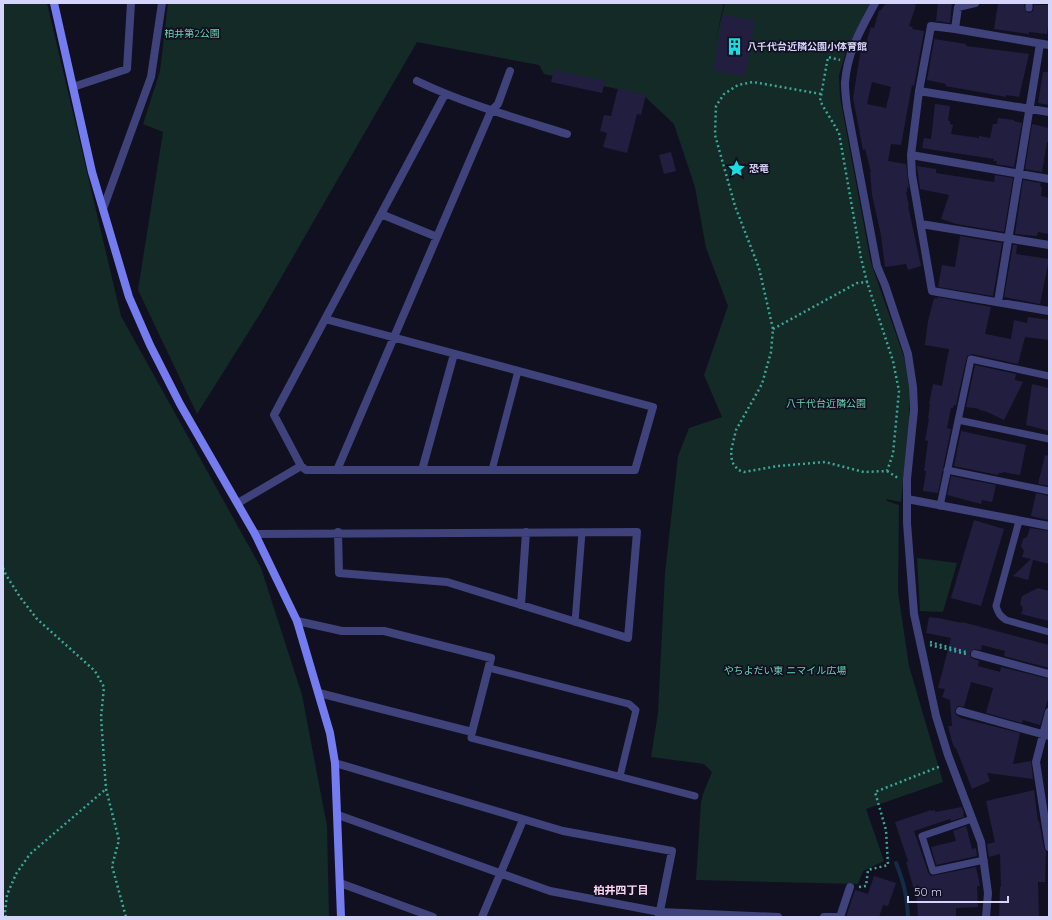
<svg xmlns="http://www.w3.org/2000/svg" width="1052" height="920" font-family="Quicksand,'Noto Sans JP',sans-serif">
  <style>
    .green { fill: #132a27 }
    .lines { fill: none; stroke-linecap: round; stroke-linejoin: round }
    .stream { stroke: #152b46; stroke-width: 4 }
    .building { fill: #221e3f; fill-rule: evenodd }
    .path { stroke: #3ba798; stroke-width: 2.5; stroke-dasharray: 2 3; stroke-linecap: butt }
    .lane { stroke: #40427b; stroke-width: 7 }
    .street { stroke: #40427b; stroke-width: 8 }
    .secondary { stroke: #757cf0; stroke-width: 8 }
    .labels { text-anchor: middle; stroke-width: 3.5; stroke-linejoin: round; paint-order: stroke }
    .park-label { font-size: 10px; fill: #68d2af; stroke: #111021 }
    .poi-label { font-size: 10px; font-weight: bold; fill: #d5d4fa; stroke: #111021; text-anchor: start }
    .neighbourhood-label { font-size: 11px; font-weight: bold; fill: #fbd6f0; stroke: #111021 }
  </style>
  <rect width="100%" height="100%" fill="#111021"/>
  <path class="green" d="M 3,3 L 47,3 L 121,316 L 261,568 L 302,695 L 327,826 L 329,917 L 3,917 Z
    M 168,3 L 724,3 L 715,43 L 725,3 L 870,3 L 847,49 L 839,75 L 840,97 L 871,263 L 904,357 L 909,386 L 909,422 L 901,502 L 886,499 L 887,501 L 899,505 L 898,592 L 909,666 L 943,782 L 866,809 L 884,861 L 863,871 L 858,884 L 696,880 L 701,802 L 703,794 L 712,772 L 704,764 L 651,757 L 658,713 L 665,573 L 678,456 L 689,428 L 722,417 L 704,375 L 728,306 L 706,248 L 695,187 L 674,124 L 642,94 L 544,74 L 539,65 L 417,42 L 263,309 L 197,414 L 138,290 L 163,132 L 143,124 L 160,71 Z
    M 917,558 L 957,563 L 943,612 L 920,611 Z"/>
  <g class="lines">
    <path class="stream" d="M 896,863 C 904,883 907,896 908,917"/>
  </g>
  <path class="building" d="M 886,3 L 910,3 L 916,5 L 909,26 L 913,27 L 912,29 L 924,31 L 914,86 L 912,85 L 901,145 L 891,144 L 888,161 L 906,164 L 909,188 L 907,187 L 907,192 L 906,192 L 909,206 L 908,206 L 921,266 L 908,270 L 906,264 L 885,267 L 881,235 L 872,195 L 870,172 L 871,172 L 865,149 L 863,150 L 853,98 L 862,42 L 866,43 L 871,27 L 874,28 L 879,10 L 880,11 ZM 872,82 L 891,87 L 886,108 L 867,104 Z
    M 938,3 L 952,3 L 950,23 L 936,21 Z
    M 998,3 L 1024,4 L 1025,10 L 1029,13 L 1033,11 L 1034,5 L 1049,5 L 1049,19 L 1047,34 L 1029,32 L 1029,34 L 994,29 Z
    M 723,15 L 755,20 L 745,76 L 713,71 Z
    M 935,35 L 934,39 L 966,44 L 966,46 L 1029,54 L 1019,97 L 1006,95 L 1006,97 L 991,94 L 945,86 L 946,84 L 927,80 Z
    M 554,70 L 605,81 L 602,93 L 551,82 Z
    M 1043,72 L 1049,72 L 1049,105 L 1038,103 Z
    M 618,88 L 646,95 L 641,115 L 637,114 L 627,153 L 603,147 L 607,133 L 600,131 L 604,115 L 611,116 Z
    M 935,104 L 950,106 L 948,121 L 950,121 L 950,124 L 953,125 L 951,134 L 979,138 L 979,136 L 990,138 L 993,124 L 997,124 L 998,118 L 1014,120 L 1014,121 L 1022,123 L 1014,167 L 996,164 L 997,161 L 993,161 L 994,159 L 922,148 L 924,138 L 931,139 Z
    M 1032,124 L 1049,128 L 1049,142 L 1047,142 L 1042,172 L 1025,169 Z
    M 671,152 L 676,171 L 664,174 L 659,155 Z
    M 917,166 L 936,169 L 936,173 L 994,182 L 995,175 L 1013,178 L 1004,232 L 956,224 L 941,219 L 949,195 L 920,189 Z
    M 1023,180 L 1041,183 L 1040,186 L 1042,187 L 1041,196 L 1049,198 L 1049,234 L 1038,232 L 1037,236 L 1015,234 Z
    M 960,236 L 1002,243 L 993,296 L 938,287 L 942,265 L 955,267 Z
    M 1013,245 L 1017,245 L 1016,254 L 1049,259 L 1040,304 L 1004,297 Z
    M 937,297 L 991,307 L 985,334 L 1011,339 L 1014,320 L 1027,323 L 1028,317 L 1049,320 L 1049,340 L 1025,337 L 1018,364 L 972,354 L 967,356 L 956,405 L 954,405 L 953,408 L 951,408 L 947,428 L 951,429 L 938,493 L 923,491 L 926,471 L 924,471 L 928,441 L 925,440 L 929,419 L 928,419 L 930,404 L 929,404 L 933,384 L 942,386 L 949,349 L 925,345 L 928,321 L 934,298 L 937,299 Z
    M 975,365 L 1016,374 L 1015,380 L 1023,382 L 1004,420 L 985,411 L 979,410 L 980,409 L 966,407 Z
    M 1032,384 L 1049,388 L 1049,431 L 1026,425 Z
    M 961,431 L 1026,445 L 1020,475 L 1003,472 L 1003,473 L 999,473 L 998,475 L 954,466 Z
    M 1045,455 L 1049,456 L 1049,486 L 1038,484 Z
    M 951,476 L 996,485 L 992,502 L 982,500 L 981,504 L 947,495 Z
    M 1036,493 L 1049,496 L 1049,520 L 1031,516 Z
    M 974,520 L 1004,529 L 981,606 L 951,598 Z
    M 1030,528 L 1049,531 L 1049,564 L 1033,560 L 1028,580 L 1013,576 L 1031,559 L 1022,557 L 1024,551 L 1021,546 L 1023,539 L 1027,537 Z
    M 1038,588 L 1049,591 L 1049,621 L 1021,614 L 1023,608 L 1020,604 L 1022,596 Z
    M 929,617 L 938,618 L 962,623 L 962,622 L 1049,645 L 1049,668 L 1004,656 L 1005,651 L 982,645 L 981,650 L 974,649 L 970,653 L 971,658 L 979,661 L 978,666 L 1000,672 L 1001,667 L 1049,679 L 1049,696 L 1040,725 L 1023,720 L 1022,723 L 986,713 L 993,688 L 971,682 L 964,707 L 958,706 L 955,710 L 956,715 L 961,718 L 1020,733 L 1013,764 L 1031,761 L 1033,779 L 987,773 L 990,781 L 972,789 L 956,748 L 955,748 L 952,742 L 948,726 L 952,726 L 950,700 L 942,697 L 945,689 L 938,688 L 951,638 L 926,633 Z
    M 1034,790 L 1038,821 L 1039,821 L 1044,848 L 1046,851 L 1045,882 L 1038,882 L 1039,917 L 999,917 L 1000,887 L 1001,887 L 1000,854 L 989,857 L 987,844 L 995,842 L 986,801 Z
    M 962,807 L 964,814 L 963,814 L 964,817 L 951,821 L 950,819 L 914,831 L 928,872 L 931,876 L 976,867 L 980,886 L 977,886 L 978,907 L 956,908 L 956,917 L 918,917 L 917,900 L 906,862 L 908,861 L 895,822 L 931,810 L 931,811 L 935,810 L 935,812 Z
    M 966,826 L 972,849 L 976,848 L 977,856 L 936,865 L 931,847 L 956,841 L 953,831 Z
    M 874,876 L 896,883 L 888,906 L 883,905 L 879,917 L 846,917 L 855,890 L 868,894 Z"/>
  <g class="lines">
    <path class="path" d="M 821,94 L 753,82 L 738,85 L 724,94 L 716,106 L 715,135 L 735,206 L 759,268 L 773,329 L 771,352 L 762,384 L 736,430 L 731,451 L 732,462 L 738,470 L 744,472 L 778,466 L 825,462 L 864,472 L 887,471 L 893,454 L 899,391 L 893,361 L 867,282 L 861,258 L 839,133 L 820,101 L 828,57 L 840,60
      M 773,329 L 857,283 L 868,282
      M 887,471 L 898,478
      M 3,568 L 6,575 L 20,597 L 37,619 L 95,671 L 104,687 L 101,717 L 106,789 L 119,840 L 112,866 L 126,917
      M 930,642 L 966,652
      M 930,645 L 966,654
      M 859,887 L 866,886 L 868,870 L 888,865 L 886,830 L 875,792 L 941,766
      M 6,917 L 5,912 L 7,895 L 16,874 L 30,854 L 106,789"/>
    <path class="lane" d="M 1029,8 L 1029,3
      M 958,420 L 1049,439
      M 492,470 L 518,371
      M 947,470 L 1049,491
      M 940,506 L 971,359 L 1049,376
      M 1019,521 L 996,606 C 998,613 1000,616 1006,620 L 1049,632
      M 575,622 L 582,532
      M 489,668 L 629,704 L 636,710 L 620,776
      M 472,732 L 471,738 L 695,796
      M 972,819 L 922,836 L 933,871 L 984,860"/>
    <path class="street" d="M 875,3 C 861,29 847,52 845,83 C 845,91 846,99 847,107 L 877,266 L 885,285 L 908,354 L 913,387 L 914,410 L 907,479 L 907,523 L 914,614 L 936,716 L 948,755 L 981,842 L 988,893 L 986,917
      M 975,3 L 958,7 L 955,29 L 931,26 L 919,91 L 911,155 L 912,175 L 932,291 L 1049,311
      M 955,29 L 1049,45
      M 417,81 C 465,104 516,118 567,134
      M 73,87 L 127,69 L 131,3
      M 919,91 L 1049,112
      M 911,155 L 1049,179
      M 103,209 L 151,77 L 162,3
      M 381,214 L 437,237
      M 921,224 L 1049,245
      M 998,302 L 1040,44
      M 325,319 L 653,407 L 635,470 L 306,470 L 301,466 L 274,415 L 445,94
      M 337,470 L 491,111 L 498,104 L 510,71
      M 422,470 L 454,354
      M 907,499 L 1049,526
      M 238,503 L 301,466
      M 255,534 L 637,532 L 628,638 L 447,582 L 339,573 L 338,532
      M 521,605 L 526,532
      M 297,621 L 342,631 L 384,631 L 491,658 L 472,732 L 319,693
      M 975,654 L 1049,674
      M 960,711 L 1049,736
      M 1049,712 L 1036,762 L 1049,847
      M 335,763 L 563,831 L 672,851 L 659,916
      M 338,815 L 550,891 L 660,912 L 778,917
      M 340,883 L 433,917
      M 482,917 L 523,820
      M 824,917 L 840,917 L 850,887"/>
    <path class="secondary" d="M 54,3 L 92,172 L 129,297 L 150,345 L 180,404 L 255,534 L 297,621 L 330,733 L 335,763 L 341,917"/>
  </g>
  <defs>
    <symbol id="building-bare" viewBox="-9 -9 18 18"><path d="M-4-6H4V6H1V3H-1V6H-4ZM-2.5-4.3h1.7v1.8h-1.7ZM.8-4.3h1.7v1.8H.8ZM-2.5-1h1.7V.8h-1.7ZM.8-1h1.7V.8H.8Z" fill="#18dee2" stroke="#111021" stroke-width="2.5" paint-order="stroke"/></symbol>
    <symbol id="sight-bare" viewBox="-9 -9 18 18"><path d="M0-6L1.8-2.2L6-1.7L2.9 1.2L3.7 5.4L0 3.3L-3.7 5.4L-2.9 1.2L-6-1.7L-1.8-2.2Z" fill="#18dee2" stroke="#111021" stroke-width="2.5" paint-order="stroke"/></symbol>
  </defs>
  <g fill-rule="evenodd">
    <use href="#building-bare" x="722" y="34" width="25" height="25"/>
    <use href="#sight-bare" x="724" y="156" width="25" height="25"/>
  </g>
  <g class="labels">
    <g class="park-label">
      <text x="192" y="37">柏井第2公園</text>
      <text x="826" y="407">八千代台近隣公園</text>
      <text x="785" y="674">やちよだい東 ニマイル広場</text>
    </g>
    <g class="poi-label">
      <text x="747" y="50">八千代台近隣公園小体育館</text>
      <text x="749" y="172">恐竜</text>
    </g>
    <g class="neighbourhood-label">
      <text x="621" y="894">柏井四丁目</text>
    </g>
  </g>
  <rect width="1052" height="920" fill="none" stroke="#d5d4fa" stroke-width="8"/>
  <path d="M908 896v6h100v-6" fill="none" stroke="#d5d4fa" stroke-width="2"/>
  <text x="914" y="896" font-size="12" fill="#d5d4fa" stroke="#111021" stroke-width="3" paint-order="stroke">50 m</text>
</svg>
